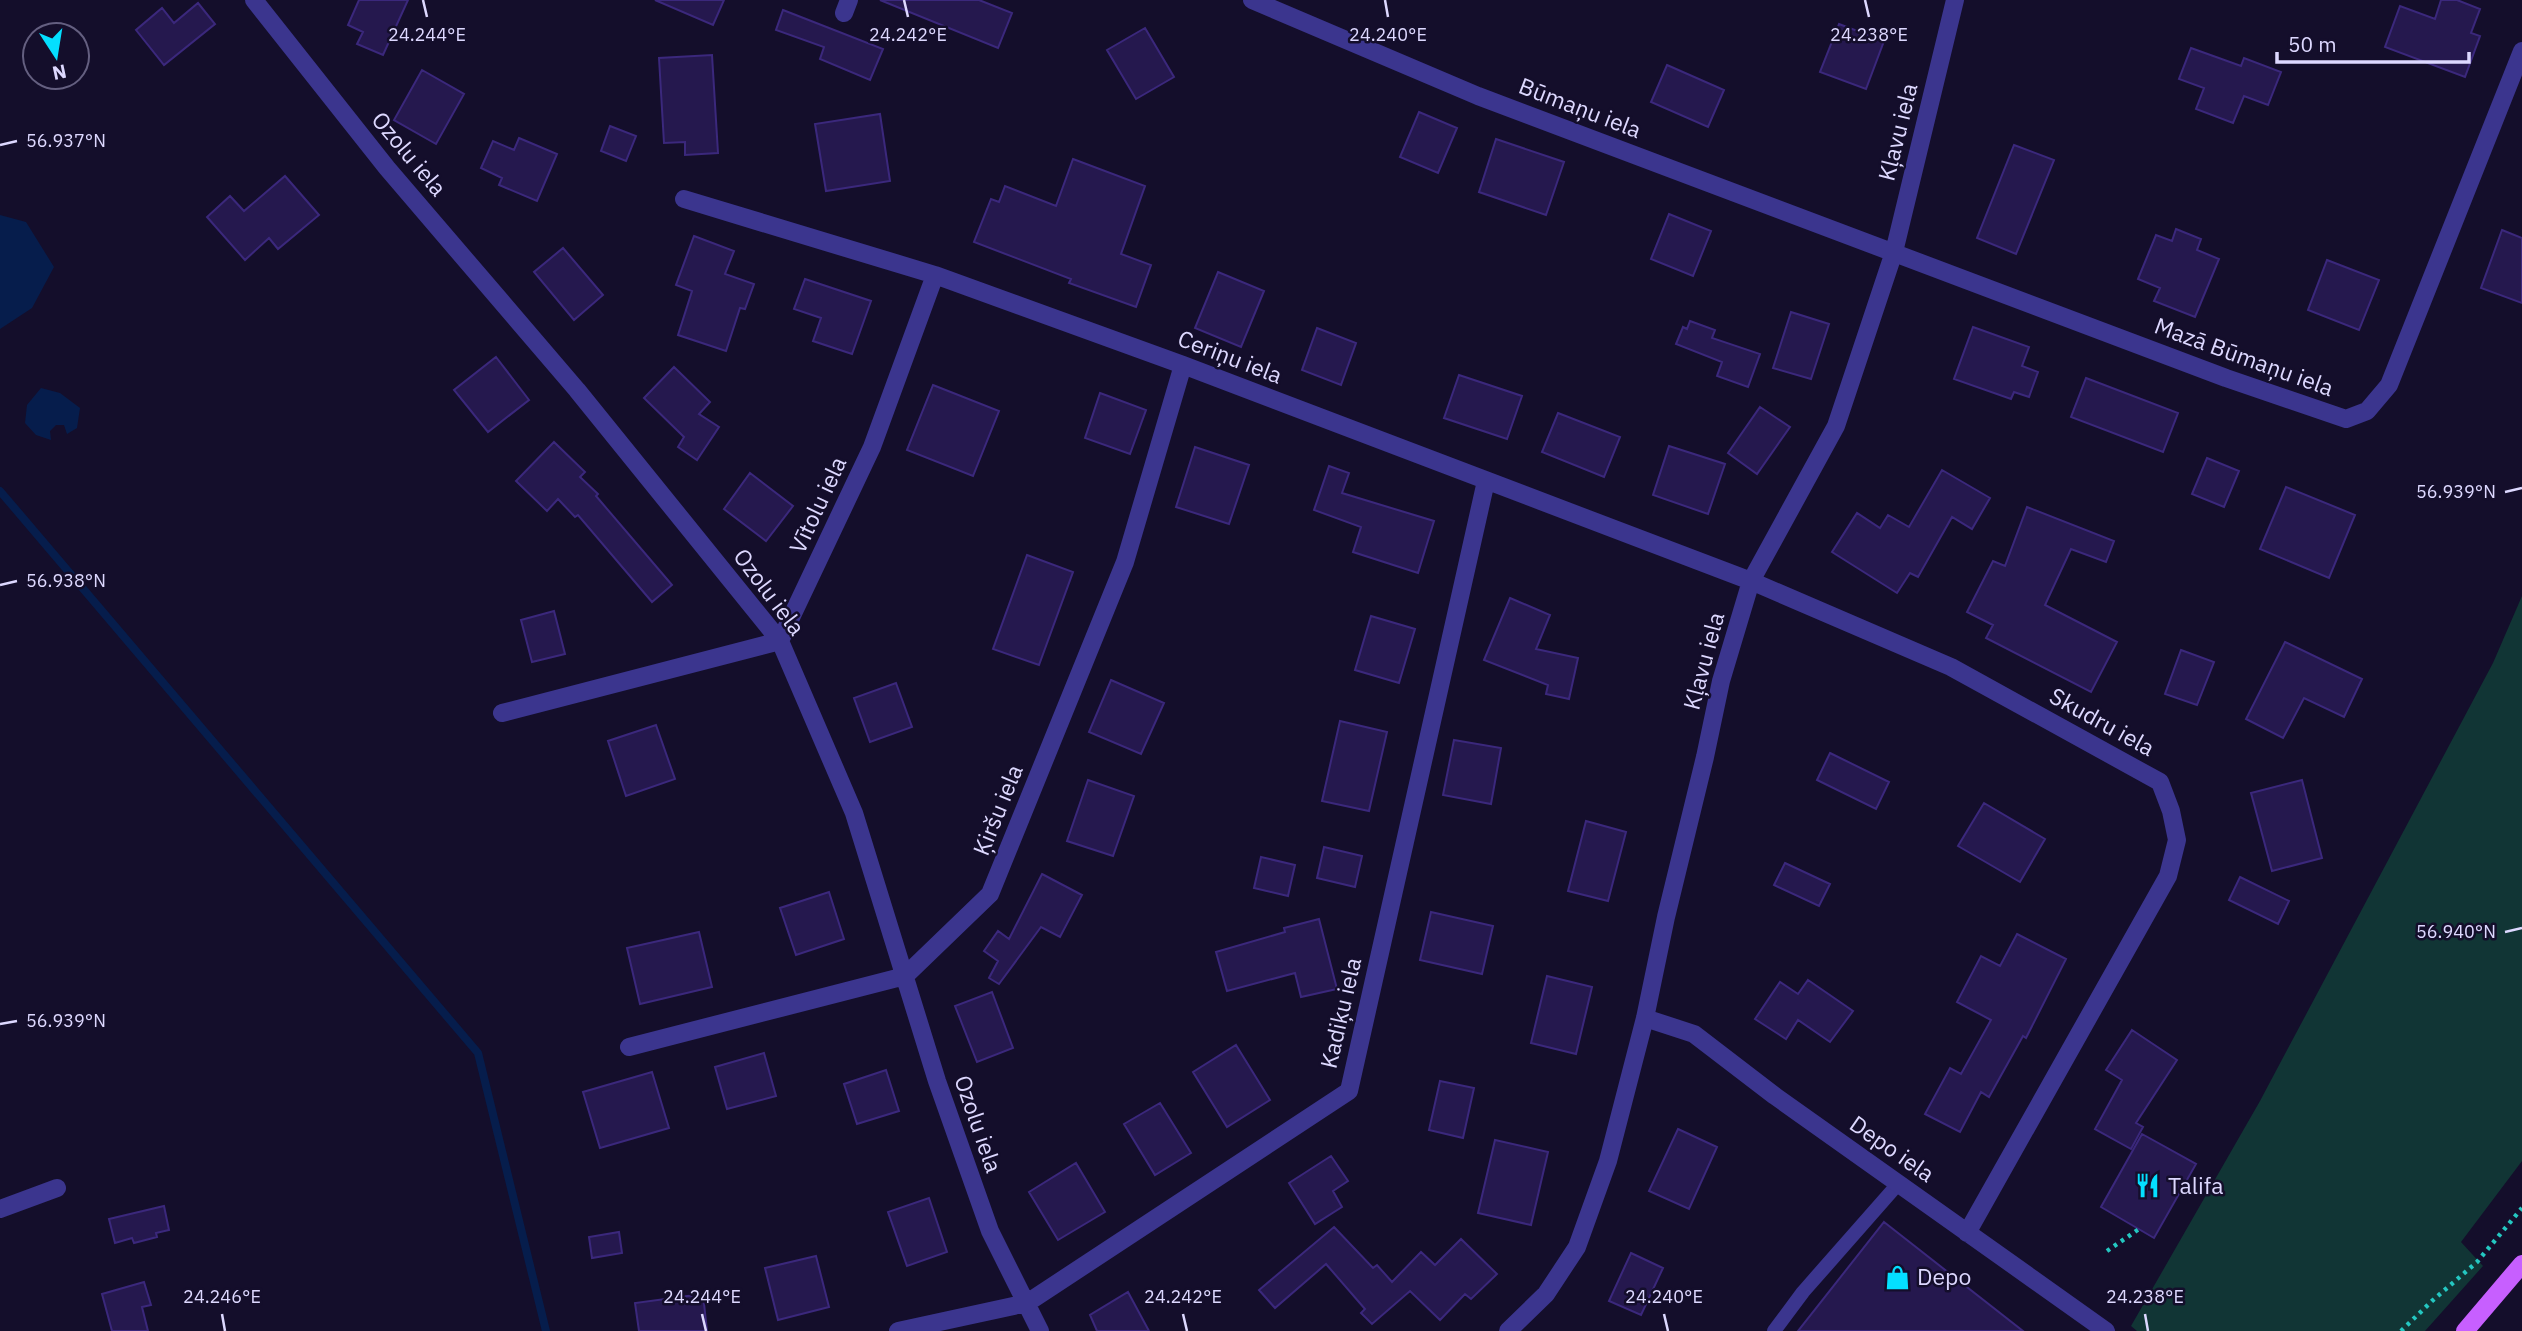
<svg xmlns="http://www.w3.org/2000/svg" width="2522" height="1331" font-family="'IBM Plex Sans',sans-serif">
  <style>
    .green { fill: #113535 }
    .water { fill: #061d4c }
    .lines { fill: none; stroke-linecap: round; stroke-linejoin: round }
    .stream { stroke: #061d4c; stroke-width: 8 }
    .building { fill: #25184e; stroke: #3b287c; stroke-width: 2 }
    .path { stroke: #24c7c1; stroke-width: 4.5; stroke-dasharray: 3.5 5; stroke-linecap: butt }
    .lane { stroke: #3b358e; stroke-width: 14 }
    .street { stroke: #3b358e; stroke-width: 18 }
    .primary { stroke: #c75fff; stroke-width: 18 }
    .ticks { fill: none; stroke: #ddd8ff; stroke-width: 2.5 }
    .labels { text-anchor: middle; stroke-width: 5; stroke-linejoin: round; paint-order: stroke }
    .street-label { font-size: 23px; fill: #ddd8ff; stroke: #140e2b }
    .poi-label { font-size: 23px; fill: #ddd8ff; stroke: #140e2b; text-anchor: start }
    .ticks-label { font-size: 18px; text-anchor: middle; fill: #ddd8ff; stroke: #140e2b; stroke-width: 5; stroke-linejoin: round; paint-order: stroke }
  </style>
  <rect width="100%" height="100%" fill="#140e2b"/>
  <path class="green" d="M 2522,596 L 2522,1161 L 2461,1242 L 2483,1266 L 2425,1331 L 2137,1331 L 2131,1326 L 2260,1101 L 2493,663 Z"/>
  <path class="water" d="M 0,215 L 26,222 L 54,267 L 32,308 L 0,329 Z
    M 41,388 L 60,393 L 80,408 L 77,428 L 67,434 L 64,425 L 56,425 L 50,431 L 51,440 L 36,435 L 25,423 L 27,405 Z"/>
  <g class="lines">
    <path class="stream" d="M 0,491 L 478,1053 L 546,1331"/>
  </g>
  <path class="building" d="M 359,0 L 408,0 L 383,55 L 357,44 L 363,32 L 348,25 Z
    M 655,0 L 724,0 L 713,25 Z
    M 880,0 L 979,0 L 1012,13 L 998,48 Z
    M 2441,0 L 2457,0 L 2480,9 L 2471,33 L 2480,36 L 2465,77 L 2385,47 L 2400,6 L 2435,19 Z
    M 198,3 L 215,24 L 164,65 L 136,30 L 162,8 L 174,23 Z
    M 783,10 L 883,49 L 870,80 L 820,59 L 824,47 L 776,30 Z
    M 1839,24 L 1884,41 L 1866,89 L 1820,72 Z
    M 1145,28 L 1174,77 L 1136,99 L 1107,50 Z
    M 2191,48 L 2241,66 L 2244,58 L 2281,72 L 2268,105 L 2244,96 L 2233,123 L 2196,109 L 2204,88 L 2179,79 Z
    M 712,55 L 718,153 L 685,155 L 685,142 L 664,143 L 659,58 Z
    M 1667,65 L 1724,90 L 1708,127 L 1651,102 Z
    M 422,70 L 464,94 L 436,144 L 394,120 Z
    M 1419,112 L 1457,128 L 1438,173 L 1400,157 Z
    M 880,114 L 890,181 L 826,191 L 815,124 Z
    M 610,126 L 636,136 L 626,161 L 601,151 Z
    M 519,138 L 557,154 L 537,201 L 499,185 L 502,178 L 481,168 L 493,141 L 514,150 Z
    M 1496,139 L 1564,162 L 1546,215 L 1479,192 Z
    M 2014,145 L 2054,160 L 2016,254 L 1977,238 Z
    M 1073,159 L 1145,186 L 1121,254 L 1151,265 L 1136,307 L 1069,283 L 1071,279 L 974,242 L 991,199 L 999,202 L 1005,186 L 1056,206 Z
    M 285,176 L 319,215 L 278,249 L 269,238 L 245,260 L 207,217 L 230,196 L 244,211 Z
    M 1669,214 L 1711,231 L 1693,276 L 1651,259 Z
    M 2176,229 L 2201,239 L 2197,250 L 2219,259 L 2195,317 L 2154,301 L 2160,288 L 2138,279 L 2156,235 L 2172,241 Z
    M 2502,230 L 2522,238 L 2522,303 L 2481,288 Z
    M 694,236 L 734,251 L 725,274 L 754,284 L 745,309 L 740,308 L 726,351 L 678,335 L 692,291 L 676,285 Z
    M 563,248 L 603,295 L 574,320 L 534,272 Z
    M 2327,260 L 2379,280 L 2359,330 L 2308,310 Z
    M 1218,272 L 1264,291 L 1241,347 L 1195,328 Z
    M 805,279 L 871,301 L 852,354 L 813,341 L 821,318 L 794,309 Z
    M 1791,312 L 1829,324 L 1811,379 L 1773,368 Z
    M 1690,321 L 1715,330 L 1712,338 L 1760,354 L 1748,387 L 1717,376 L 1722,362 L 1676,344 L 1683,327 L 1687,329 Z
    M 1973,327 L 2029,347 L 2022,366 L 2038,372 L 2029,397 L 2014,392 L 2011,399 L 1954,379 Z
    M 1317,328 L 1356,343 L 1341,385 L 1302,370 Z
    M 496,357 L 529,400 L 488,432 L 454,390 Z
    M 674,367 L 710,402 L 699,414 L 719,427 L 697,460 L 678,447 L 684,437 L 644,398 Z
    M 1459,375 L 1522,396 L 1507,439 L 1444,418 Z
    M 2086,378 L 2178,413 L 2163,452 L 2071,417 Z
    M 933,385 L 999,411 L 973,476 L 907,450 Z
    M 1100,393 L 1146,410 L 1130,454 L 1085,438 Z
    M 1760,407 L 1790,427 L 1757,474 L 1728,453 Z
    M 1558,413 L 1620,437 L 1604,477 L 1542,452 Z
    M 554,442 L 585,472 L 580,477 L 598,494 L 596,496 L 672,585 L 652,602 L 578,515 L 575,517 L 558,499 L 547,511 L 516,481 Z
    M 1669,446 L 1725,464 L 1708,514 L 1653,495 Z
    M 1195,447 L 1249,465 L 1229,524 L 1176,507 Z
    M 2207,458 L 2239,471 L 2224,507 L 2192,494 Z
    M 1329,466 L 1349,473 L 1342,493 L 1434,521 L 1418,573 L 1353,552 L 1361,527 L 1314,510 Z
    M 1942,470 L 1990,498 L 1972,529 L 1952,517 L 1918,577 L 1910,573 L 1897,593 L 1832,552 L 1857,513 L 1880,528 L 1888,515 L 1909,527 Z
    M 750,473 L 793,506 L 766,541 L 724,509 Z
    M 2286,487 L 2355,515 L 2329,578 L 2260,549 Z
    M 2027,507 L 2114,541 L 2106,562 L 2071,549 L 2045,605 L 2117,642 L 2091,692 L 1986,638 L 1993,625 L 1967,612 L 1993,561 L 2005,566 Z
    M 1027,555 L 1073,572 L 1039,665 L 993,649 Z
    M 1510,598 L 1550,615 L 1536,649 L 1578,658 L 1569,699 L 1546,694 L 1548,685 L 1484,660 Z
    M 554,611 L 565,654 L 532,662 L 521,620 Z
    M 1371,616 L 1415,629 L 1399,683 L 1355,670 Z
    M 2285,642 L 2362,679 L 2344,717 L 2304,698 L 2283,738 L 2246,719 Z
    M 2181,650 L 2214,662 L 2197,705 L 2165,694 Z
    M 1111,680 L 1164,703 L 1141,754 L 1089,732 Z
    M 896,683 L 912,727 L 870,742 L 854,698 Z
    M 1340,721 L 1387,732 L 1369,811 L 1322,801 Z
    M 656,725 L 675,779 L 626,796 L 608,741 Z
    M 1454,740 L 1501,748 L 1491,804 L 1443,795 Z
    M 1830,753 L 1889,782 L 1876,809 L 1817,780 Z
    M 1088,780 L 1134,796 L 1113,856 L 1067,841 Z
    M 2302,780 L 2322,858 L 2272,871 L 2251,793 Z
    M 1984,803 L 2045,839 L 2020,882 L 1958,846 Z
    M 1586,821 L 1626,832 L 1608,901 L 1568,891 Z
    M 1324,847 L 1362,856 L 1355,887 L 1317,878 Z
    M 1261,857 L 1295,865 L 1288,896 L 1254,888 Z
    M 1785,863 L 1830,884 L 1819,906 L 1774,885 Z
    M 1042,874 L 1082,895 L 1060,937 L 1041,927 L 999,984 L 989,978 L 998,961 L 984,951 L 998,931 L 1009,939 Z
    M 2240,877 L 2289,901 L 2278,924 L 2229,900 Z
    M 829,892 L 844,939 L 796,955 L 780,908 Z
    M 1431,912 L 1493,926 L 1482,974 L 1420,960 Z
    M 1319,919 L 1337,989 L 1301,997 L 1295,973 L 1227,991 L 1216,952 L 1285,932 L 1284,928 Z
    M 699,932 L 712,987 L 640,1004 L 627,948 Z
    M 2017,934 L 2066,959 L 2026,1038 L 2023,1036 L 1989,1097 L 1981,1092 L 1960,1132 L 1925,1114 L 1950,1068 L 1961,1074 L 1991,1020 L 1957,1002 L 1981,956 L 2000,966 Z
    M 1547,976 L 1592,987 L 1576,1054 L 1531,1043 Z
    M 1808,980 L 1853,1011 L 1830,1042 L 1798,1020 L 1786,1039 L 1755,1019 L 1780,982 L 1798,994 Z
    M 992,992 L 1013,1048 L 977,1062 L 955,1006 Z
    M 2132,1030 L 2177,1060 L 2136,1123 L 2143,1127 L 2131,1149 L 2095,1129 L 2122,1080 L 2106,1070 Z
    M 1236,1045 L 1270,1100 L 1227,1127 L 1193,1072 Z
    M 764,1053 L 776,1096 L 727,1109 L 715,1067 Z
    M 886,1070 L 899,1111 L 857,1124 L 844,1084 Z
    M 652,1072 L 669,1128 L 600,1148 L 583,1092 Z
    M 1440,1081 L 1474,1088 L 1463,1138 L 1429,1130 Z
    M 1160,1103 L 1191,1153 L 1155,1175 L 1124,1124 Z
    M 1678,1129 L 1717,1147 L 1689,1209 L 1649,1191 Z
    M 2142,1134 L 2196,1164 L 2154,1238 L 2101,1207 Z
    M 1495,1140 L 1548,1152 L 1531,1225 L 1478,1213 Z
    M 1331,1156 L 1348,1181 L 1333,1191 L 1342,1207 L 1315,1224 L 1289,1183 Z
    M 1076,1163 L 1105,1212 L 1058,1240 L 1029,1192 Z
    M 929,1198 L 947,1252 L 907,1266 L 888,1212 Z
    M 164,1206 L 169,1230 L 156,1233 L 157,1237 L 134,1243 L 132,1238 L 115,1243 L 109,1219 Z
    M 1884,1222 L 2023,1331 L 1798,1331 Z
    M 1334,1227 L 1373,1268 L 1377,1265 L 1392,1282 L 1421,1252 L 1435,1265 L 1461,1239 L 1497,1274 L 1471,1299 L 1465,1294 L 1440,1320 L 1410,1291 L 1372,1324 L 1361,1313 L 1365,1309 L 1326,1264 L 1275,1308 L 1259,1290 Z
    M 619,1232 L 622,1253 L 592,1258 L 589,1237 Z
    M 1631,1253 L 1663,1268 L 1641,1315 L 1609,1301 Z
    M 816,1256 L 829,1307 L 778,1320 L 765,1268 Z
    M 144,1282 L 151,1305 L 142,1307 L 148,1331 L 112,1331 L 102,1294 Z
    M 1128,1292 L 1149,1331 L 1097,1331 L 1090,1315 Z
    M 703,1294 L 707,1331 L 639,1331 L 635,1303 Z"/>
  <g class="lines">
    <path class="path" d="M 2107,1251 L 2139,1229
      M 2401,1331 L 2432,1301 L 2477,1262 L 2522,1208"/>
    <path class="lane" d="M 1774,1331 L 1803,1292 L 1898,1184"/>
    <path class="street" d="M 254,0 L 387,168 L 577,390 L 780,641 L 854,813 L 937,1081 L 990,1231 L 1040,1331
      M 1252,0 L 1478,96 L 2226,378 L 2346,419 L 2367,411 L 2389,385 L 2522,51
      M 844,13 L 849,0
      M 684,199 L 935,275 L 1183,365 L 1751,581 L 1951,667 L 2160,782 L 2171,811 L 2177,840 L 2168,876 L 1967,1233
      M 780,641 L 872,447 L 935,275
      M 502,713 L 780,641
      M 1645,1018 L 1694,1034 L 1775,1096 L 2106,1331
      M 629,1047 L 905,976 L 990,894 L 1125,562 L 1183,365
      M 0,1209 L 57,1188
      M 898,1331 L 1027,1303 L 1349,1091 L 1486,481
      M 1508,1331 L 1546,1294 L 1577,1247 L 1608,1161 L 1645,1018 L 1666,917 L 1705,757 L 1721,681 L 1751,581 L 1836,426 L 1894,252 L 1955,0"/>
    <path class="primary" d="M 2465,1331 L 2522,1264"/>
  </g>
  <path class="ticks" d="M 423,0 L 427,17M 904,0 L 908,17M 1385,0 L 1388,17M 1865,0 L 1869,17M 0,145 L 17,141M 2505,492 L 2522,488M 0,585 L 17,581M 2505,932 L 2522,928M 0,1024 L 17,1021M 222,1314 L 225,1331M 702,1314 L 706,1331M 1183,1314 L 1187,1331M 1664,1314 L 1668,1331M 2145,1314 L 2148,1331"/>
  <defs>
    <symbol id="restaurant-bare" viewBox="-9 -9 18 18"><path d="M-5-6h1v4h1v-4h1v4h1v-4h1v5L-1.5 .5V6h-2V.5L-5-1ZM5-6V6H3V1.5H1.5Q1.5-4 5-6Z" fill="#04dfff" stroke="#140e2b" stroke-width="2.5" paint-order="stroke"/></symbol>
    <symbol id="shop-bare" viewBox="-9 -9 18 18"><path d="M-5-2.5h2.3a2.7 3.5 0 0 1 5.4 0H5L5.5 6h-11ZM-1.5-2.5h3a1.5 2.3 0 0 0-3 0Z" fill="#04dfff" stroke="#140e2b" stroke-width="2.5" paint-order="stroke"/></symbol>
  </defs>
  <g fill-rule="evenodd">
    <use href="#restaurant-bare" x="2130" y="1168" width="35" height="35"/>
    <use href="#shop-bare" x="1880" y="1260" width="35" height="35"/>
  </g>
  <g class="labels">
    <g class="street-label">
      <text transform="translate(1580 108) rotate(21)" y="8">Būmaņu iela</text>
      <text transform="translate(1898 132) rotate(-76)" y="8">Kļavu iela</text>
      <text transform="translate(409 154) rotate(50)" y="8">Ozolu iela</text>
      <text transform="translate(1230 357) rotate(21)" y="8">Ceriņu iela</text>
      <text transform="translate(2244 357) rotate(20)" y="8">Mazā Būmaņu iela</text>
      <text transform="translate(818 505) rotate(-65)" y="8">Vītolu iela</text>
      <text transform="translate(769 592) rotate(53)" y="8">Ozolu iela</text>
      <text transform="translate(1704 661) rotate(-75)" y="8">Kļavu iela</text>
      <text transform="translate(2102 722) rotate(29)" y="8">Skudru iela</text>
      <text transform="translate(998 810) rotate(-68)" y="8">Ķiršu iela</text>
      <text transform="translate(1341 1013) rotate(-77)" y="8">Kadiķu iela</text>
      <text transform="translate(978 1124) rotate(71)" y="8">Ozolu iela</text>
      <text transform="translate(1892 1149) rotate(35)" y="8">Depo iela</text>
    </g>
    <g class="poi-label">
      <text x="2168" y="1194">Talifa</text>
      <text x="1917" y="1285">Depo</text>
    </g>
  </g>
  <g class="ticks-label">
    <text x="427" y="41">24.244°E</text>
    <text x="908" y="41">24.242°E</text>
    <text x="1388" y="41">24.240°E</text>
    <text x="1869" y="41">24.238°E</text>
    <text x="66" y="147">56.937°N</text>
    <text x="2456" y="498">56.939°N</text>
    <text x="66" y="587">56.938°N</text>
    <text x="2456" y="938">56.940°N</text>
    <text x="66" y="1027">56.939°N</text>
    <text x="222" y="1303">24.246°E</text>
    <text x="702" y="1303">24.244°E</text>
    <text x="1183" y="1303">24.242°E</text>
    <text x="1664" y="1303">24.240°E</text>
    <text x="2145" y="1303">24.238°E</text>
  </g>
  <g transform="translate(56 56) rotate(168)"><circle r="33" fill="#140e2b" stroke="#645f80" stroke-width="2"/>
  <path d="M0-5L12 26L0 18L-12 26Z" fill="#04dfff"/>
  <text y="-10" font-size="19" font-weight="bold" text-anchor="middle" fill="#ddd8ff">N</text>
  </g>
  <path d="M2277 52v10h192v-10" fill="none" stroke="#ddd8ff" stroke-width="3.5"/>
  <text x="2288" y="52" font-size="21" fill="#ddd8ff" stroke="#140e2b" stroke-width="5" paint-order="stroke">50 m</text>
</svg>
